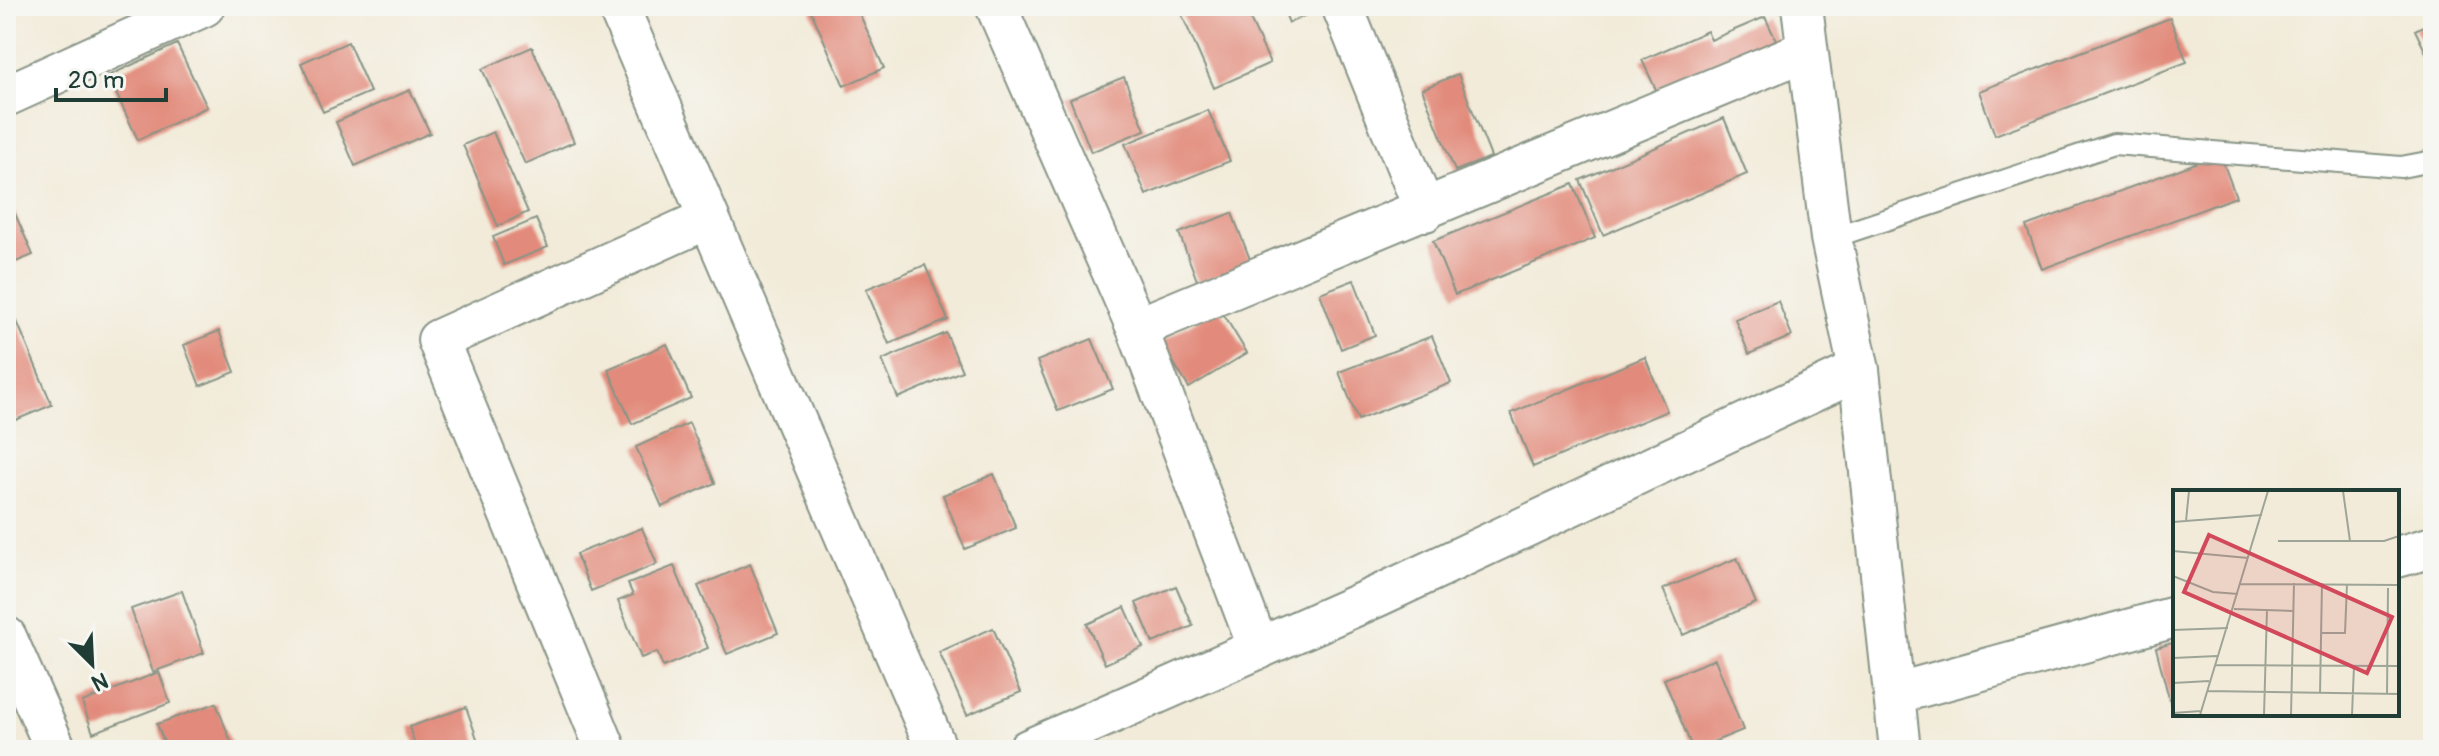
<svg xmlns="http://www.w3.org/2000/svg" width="2439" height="756" font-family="Pangolin,sans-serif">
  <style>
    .building { fill: #e28b7b }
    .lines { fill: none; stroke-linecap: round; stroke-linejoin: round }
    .service-casing { stroke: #889486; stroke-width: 24 }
    .minor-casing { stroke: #889486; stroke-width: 44 }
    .service { stroke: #fff; stroke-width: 20 }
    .minor { stroke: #fff; stroke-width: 40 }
    .inset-road { fill: none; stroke: #9ea597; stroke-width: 2 }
    .view { fill: #d1495b; fill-opacity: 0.15; stroke: #d1495b; stroke-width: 4 }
    .inset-edge { fill: none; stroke: #1f3d34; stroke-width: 4 }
  </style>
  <rect width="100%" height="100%" fill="#f6f6f2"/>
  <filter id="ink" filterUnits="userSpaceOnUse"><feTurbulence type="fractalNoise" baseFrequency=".0125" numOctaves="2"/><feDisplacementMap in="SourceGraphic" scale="16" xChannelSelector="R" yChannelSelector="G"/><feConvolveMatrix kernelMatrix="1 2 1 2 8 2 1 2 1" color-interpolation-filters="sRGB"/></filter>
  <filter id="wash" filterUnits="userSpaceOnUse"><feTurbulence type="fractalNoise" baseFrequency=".006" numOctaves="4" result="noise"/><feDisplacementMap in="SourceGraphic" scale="32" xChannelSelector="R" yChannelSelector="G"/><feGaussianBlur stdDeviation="1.8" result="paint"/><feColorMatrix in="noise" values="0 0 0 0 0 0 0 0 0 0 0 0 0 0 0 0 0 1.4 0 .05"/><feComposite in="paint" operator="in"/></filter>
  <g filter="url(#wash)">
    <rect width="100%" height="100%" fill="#f2ebd9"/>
    <g id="blocks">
      <path class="building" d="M 822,6 L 856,6 L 884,68 L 844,86 L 811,11 Z
        M 1178,6 L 1244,6 L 1270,63 L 1214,88 Z
        M 1282,6 L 1316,6 L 1318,10 L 1289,23 Z
        M 1765,17 L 1776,40 L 1657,92 L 1642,60 L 1707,31 L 1711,40 Z
        M 2170,18 L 2187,62 L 1995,135 L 1979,91 Z
        M 2433,21 L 2433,67 L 2415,30 Z
        M 348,42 L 370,92 L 323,112 L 301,63 Z
        M 177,44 L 207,107 L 138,140 L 108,76 Z
        M 532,47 L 574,142 L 525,164 L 482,69 Z
        M 1458,74 L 1491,157 L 1455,171 L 1422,89 Z
        M 1124,77 L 1145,130 L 1091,152 L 1070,99 Z
        M 410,90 L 430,133 L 355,166 L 336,122 Z
        M 1208,110 L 1230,161 L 1146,195 L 1125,144 Z
        M 1724,118 L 1747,174 L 1603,235 L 1580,180 Z
        M 493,132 L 528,212 L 498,226 L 463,145 Z
        M 2220,154 L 2236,197 L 2042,269 L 2026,226 Z
        M 1573,184 L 1595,238 L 1455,295 L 1433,241 Z
        M 6,193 L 33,255 L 6,266 Z
        M 1232,213 L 1251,262 L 1198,283 L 1179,233 Z
        M 536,219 L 548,247 L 504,265 L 493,237 Z
        M 925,265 L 948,320 L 889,344 L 866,289 Z
        M 1354,280 L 1375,335 L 1341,349 L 1320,293 Z
        M 1778,301 L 1792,336 L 1749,354 L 1735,319 Z
        M 1219,307 L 1247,353 L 1189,388 L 1161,342 Z
        M 16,319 L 52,405 L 6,424 L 6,323 Z
        M 219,331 L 235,372 L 200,386 L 184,345 Z
        M 946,333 L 962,371 L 898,398 L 882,360 Z
        M 1432,336 L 1451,383 L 1358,420 L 1339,372 Z
        M 1092,339 L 1113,389 L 1058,411 L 1037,361 Z
        M 667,344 L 691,398 L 632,424 L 608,369 Z
        M 1645,357 L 1667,411 L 1533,467 L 1511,413 Z
        M 689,423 L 715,483 L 662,507 L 636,447 Z
        M 994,474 L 1016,528 L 965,549 L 943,495 Z
        M 642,528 L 657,564 L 591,591 L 576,554 Z
        M 1737,558 L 1756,603 L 1683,635 L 1663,589 Z
        M 750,564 L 778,633 L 727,654 L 698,586 Z
        M 674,566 L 708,648 L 663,667 L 657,652 L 641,658 L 618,601 L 633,595 L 628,584 Z
        M 1176,586 L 1193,626 L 1153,643 L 1136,603 Z
        M 182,591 L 204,653 L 153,672 L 131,609 Z
        M 1125,607 L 1143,647 L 1105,664 L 1087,624 Z
        M 993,628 L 1021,692 L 967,715 L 939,652 Z
        M 2175,642 L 2175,704 L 2171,706 L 2156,648 Z
        M 1715,659 L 1743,730 L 1693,750 L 1664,679 Z
        M 159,672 L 170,703 L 93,733 L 82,702 Z
        M 216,703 L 234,750 L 167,750 L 157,724 Z
        M 466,707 L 481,750 L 417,750 L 409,727 Z"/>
    </g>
  </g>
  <g filter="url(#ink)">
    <use href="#blocks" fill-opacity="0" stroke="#889486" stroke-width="2"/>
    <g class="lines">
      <defs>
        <path id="service" d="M 1831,238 L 2114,144 L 2401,167 L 2433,161"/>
        <path id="minor" d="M 618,6 L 937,750
          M 996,6 L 1137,328 L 1259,649
          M 1342,6 L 1425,211
          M 1802,6 L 1831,238 L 1859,370 L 1900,750
          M 6,96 L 204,6
          M 1137,328 L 1807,50
          M 2397,557 L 2433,547
          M 6,637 L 56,750
          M 1894,694 L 2175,617
          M 606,750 L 438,340 L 709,218
          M 1028,750 L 1380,595 L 1859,370"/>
      </defs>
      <use href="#service" class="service-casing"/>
      <use href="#minor" class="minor-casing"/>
      <use href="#service" class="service"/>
      <use href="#minor" class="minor"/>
    </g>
  </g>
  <g transform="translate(2173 490)">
    <rect width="226" height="226" fill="#f2ebd9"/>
    <path class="inset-road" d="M 170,1 L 177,51M 13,31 L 16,1M 0,32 L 89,25M 105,51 L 211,51 L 226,46M 0,61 L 75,68M 0,86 L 40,102 L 65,104M 67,94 L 226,95M 61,119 L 120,121M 0,140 L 55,138M 148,143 L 172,143 L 174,94M 0,168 L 44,166M 42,175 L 226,176M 0,193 L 36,191M 34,201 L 226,204M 147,204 L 149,93M 214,205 L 215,98M 0,223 L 28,221M 27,225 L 95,1M 91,225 L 94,120M 118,225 L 121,93M 179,225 L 181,176"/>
    <path class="view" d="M 36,45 L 219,127 L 194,183 L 11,102 Z"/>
    <rect width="226" height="226" class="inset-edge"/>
  </g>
  <rect width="2439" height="756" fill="none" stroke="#f6f6f2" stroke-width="32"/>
  <g transform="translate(92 664) rotate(156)" stroke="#f6f6f2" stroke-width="6" paint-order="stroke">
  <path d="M0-6L14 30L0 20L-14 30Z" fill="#1f3d34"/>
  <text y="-12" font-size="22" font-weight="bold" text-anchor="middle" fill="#1f3d34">N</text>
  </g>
  <path d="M56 88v12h110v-12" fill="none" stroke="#1f3d34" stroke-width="4"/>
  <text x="68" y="88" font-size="24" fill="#1f3d34" stroke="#f6f6f2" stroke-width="6" paint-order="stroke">20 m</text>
</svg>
